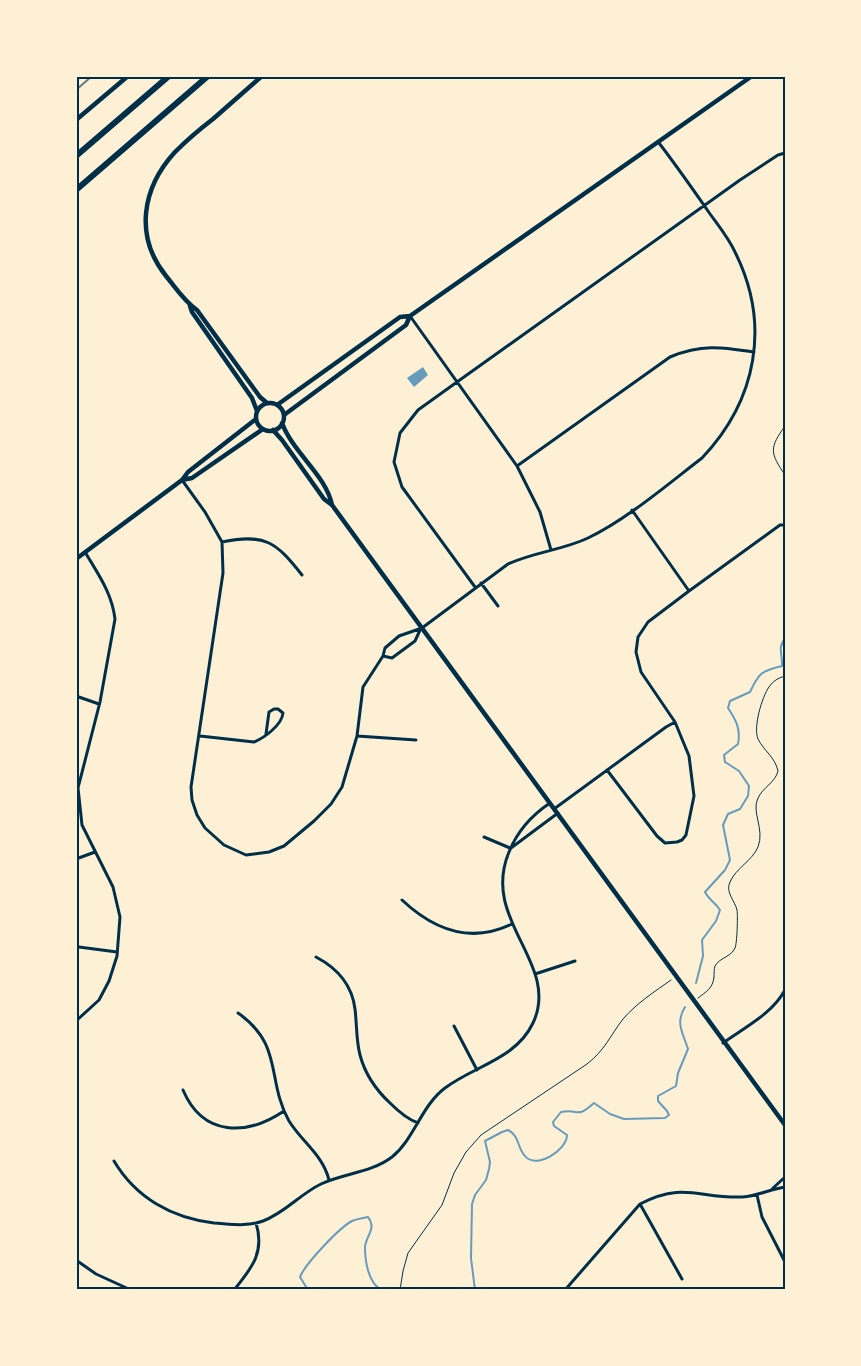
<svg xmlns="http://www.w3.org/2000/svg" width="861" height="1366" font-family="'Titillium Web',sans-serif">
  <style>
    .water { fill: #669bbc }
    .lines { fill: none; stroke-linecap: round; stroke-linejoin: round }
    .stream { stroke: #669bbc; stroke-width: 2 }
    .path { stroke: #003049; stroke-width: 1 }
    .minor { stroke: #003049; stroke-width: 3 }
    .tertiary { stroke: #003049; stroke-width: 4.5 }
    .motorway { stroke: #003049; stroke-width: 6 }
    .rail { stroke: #657d81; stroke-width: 2 }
    .neatline { fill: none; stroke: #003049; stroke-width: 2 }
  </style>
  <rect width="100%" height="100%" fill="#fdf0d5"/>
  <path class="water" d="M 423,367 L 428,375 L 414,387 L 407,378 Z"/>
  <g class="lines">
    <path class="stream" d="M 696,983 L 703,956 L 702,940 L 716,921 L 720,910 C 715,902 709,900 705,892 L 725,870 L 730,860 L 723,825 L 728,814 L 740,809 L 748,796 L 749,786 L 739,771 L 725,762 L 724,755 L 738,744 C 741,729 736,720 728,708 L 730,701 L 750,692 C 759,673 761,671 782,666 C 783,656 777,647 785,639
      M 308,1290 L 300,1277 C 305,1264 339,1228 352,1221 C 357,1219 362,1218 368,1217 C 377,1229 366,1235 365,1247 C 365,1260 368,1284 382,1290
      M 383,1290 L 394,1288
      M 475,1290 L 471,1258 L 472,1204 L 475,1195 L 486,1180 L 489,1169 L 490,1162 L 485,1141 L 502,1132 L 508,1130 C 520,1136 517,1148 525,1156 C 536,1170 567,1150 567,1135 L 554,1126 L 553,1122 L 561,1112 C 580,1108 575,1120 594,1103 L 610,1114 L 624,1119 L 665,1118 L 669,1115 L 667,1111 L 658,1101 L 658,1096 L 676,1086 L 678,1073 L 688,1049 C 683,1033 675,1023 685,1007"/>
    <path class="path" d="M 785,426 C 769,448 770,453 785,475
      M 698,998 C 706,992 713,988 714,977 C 714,974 714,969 715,966 C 719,958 731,957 735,948 C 737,944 738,916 737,910 C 735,901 725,892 730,882 C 736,868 752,861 758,847 C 765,829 751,812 758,798 C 763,787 775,783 778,771 C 775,757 764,751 758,739 C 753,727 762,697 769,687 C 773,681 778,678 785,676
      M 400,1290 L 403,1271 L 408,1253 L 442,1205 L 454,1173 L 466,1152 L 481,1135 L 587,1064 C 605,1050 610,1036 623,1019 C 637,1003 654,992 671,980"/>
    <path class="minor" d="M 410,316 L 517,466 L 540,512 L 551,550
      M 517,466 L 670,357 C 701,344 721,347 754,352
      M 182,480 L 205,512 L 222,542 L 223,573 L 191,787 L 192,800 L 197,815 L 205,828 L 224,845 L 246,855 L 269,852 L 284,846 L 314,821 L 331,804 L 342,787 L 357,736 L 363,687 L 383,656 L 385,648 L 399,636 L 422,628 L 508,564 C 534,552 563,550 588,538 C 626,520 668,484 702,458 C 757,400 771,324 735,252 C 728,237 717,224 708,211 C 692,188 676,165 659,143
      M 632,510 L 689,591
      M 222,542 C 265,533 276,542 302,575
      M 481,583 L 498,606
      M 475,587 L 402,487 L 394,462 L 400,433 L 418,410 L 457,382 L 740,180 L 778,155 L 785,153
      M 383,656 L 392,658 L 415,641 L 421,628
      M 76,696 L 99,704
      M 200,736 L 254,742 C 264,738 282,725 283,713 L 278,709 L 274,709 L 269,712 L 266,734
      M 357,736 L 416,740
      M 607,770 L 657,836 L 665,843 L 677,842 L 682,840 L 686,835 L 694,796 L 689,756 L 675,722 L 641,672 L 636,652 L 638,637 L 648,622 L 689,591 L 780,525 L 785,525
      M 554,809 L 666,727 L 675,722
      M 484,837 L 510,848
      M 511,848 L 558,813
      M 76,859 L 95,852
      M 402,900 C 434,930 471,944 512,924
      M 79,947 L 117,952
      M 316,957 C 337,968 352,985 355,1009 C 357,1025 356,1040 360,1055 C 365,1074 376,1090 390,1103 C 399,1112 407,1119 418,1123
      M 535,974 L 575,961
      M 238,1013 C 284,1045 266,1080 289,1121 C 302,1142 323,1155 329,1180
      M 76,1021 L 99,1000 L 109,981 L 117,956 L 120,917 L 113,887 L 82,825 L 78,788 L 100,702 L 115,619 C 112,593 98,574 85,552
      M 454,1026 L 477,1070
      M 723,1043 C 745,1027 772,1014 785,990
      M 183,1090 C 203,1137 247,1136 284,1111
      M 114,1161 C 136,1198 172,1218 214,1223 C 231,1224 246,1227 263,1221 C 285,1213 300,1194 321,1184 C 344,1173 371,1173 392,1157 C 415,1138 421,1106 445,1088 C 474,1066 516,1059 533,1023 C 561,963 480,921 509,852 C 517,832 532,815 550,803
      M 772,1189 L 785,1177
      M 757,1195 L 762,1217 L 785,1262
      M 640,1204 L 682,1279
      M 76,1260 L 96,1274 L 131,1290
      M 234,1290 C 252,1268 265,1252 256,1223
      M 565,1290 L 640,1204 C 684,1181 700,1199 743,1197 C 757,1196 771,1189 785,1187"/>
    <path class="tertiary" d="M 262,76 C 246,90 229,105 213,119 C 200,129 187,140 175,152 C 142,188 134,236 166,276 C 176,288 184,301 197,310 L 260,397 L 267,403
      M 76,120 L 128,76
      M 190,306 L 192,312 L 252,398 L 257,411
      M256 417a14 14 0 1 1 28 0a14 14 0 1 1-28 0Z
      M 277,405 L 400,317 L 410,316
      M 284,415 L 406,325 L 410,316 L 752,76
      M 282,423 C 293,453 326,475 332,505
      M 273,430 L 282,440 L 324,499 L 332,505 L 785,1125
      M 182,480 L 192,478 L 263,429
      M 76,559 L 182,480 L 188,472 L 256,419"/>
    <path class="motorway" d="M 76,156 L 169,76
      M 76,190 L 208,76"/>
    <path class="rail" d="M 76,90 L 92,76"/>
  </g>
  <rect width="861" height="1366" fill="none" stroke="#fdf0d5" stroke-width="155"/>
  <rect x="78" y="78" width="706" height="1210" class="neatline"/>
</svg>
